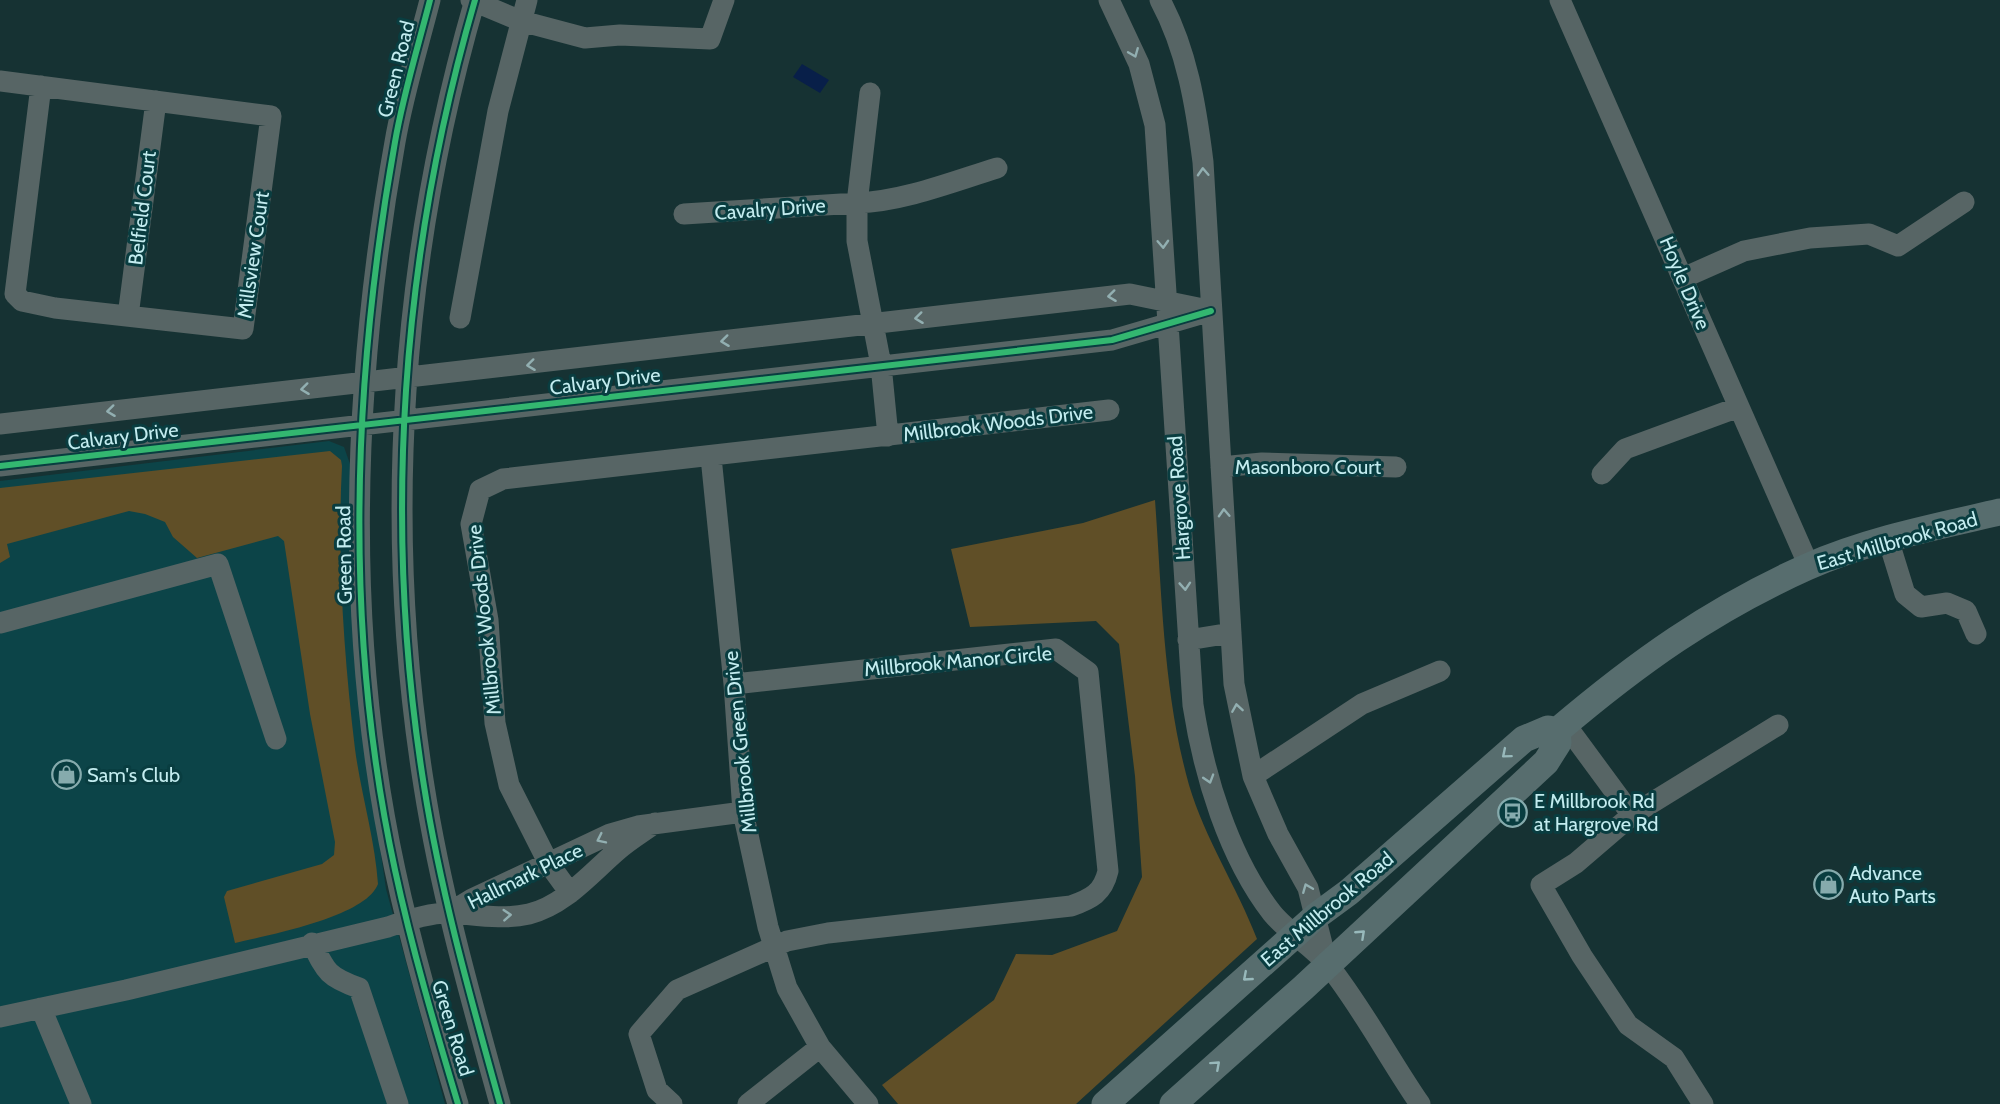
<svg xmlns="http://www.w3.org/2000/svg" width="2000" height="1104" font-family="Cabin,sans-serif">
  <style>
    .built { fill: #0c4448 }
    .green { fill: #604f27 }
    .water { fill: #081f49 }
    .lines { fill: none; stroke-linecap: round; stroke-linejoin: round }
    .minor { stroke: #576565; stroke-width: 21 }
    .major { stroke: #576d6e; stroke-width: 27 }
    .cycleway-casing { stroke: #093d40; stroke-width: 10 }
    .cycleway { stroke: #33b770; stroke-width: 6 }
    .oneway { stroke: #92afb1 }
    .oneway2 { stroke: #98b9bb }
    .labels { text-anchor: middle; stroke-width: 6; stroke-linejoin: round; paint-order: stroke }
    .street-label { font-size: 20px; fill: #c3ecef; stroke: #093d40 }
    .poi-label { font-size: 20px; fill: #c3ecef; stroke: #093d40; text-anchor: start }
  </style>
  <rect width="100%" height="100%" fill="#163233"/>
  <path class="built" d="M 329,441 L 344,447 L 350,464 L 354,628 L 370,779 L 386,889 L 445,1104 L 0,1104 L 0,481 Z"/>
  <path class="green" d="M 330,451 L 341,460 L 342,466 C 337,559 344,656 355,749 C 361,794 375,839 378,884 C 366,917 268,935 235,943 L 224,897 L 227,891 L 322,864 L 334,855 L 335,842 L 310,714 L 284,541 L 278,536 L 197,558 L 173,537 L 165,522 L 145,514 L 129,511 L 7,544 L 10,557 L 0,563 L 0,488 Z
    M 1155,500 C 1162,595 1163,692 1189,785 C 1205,839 1237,887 1257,939 L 1076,1104 L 898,1104 L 882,1085 L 994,1000 L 1016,954 L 1052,955 L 1117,931 L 1142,877 L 1135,776 L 1119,644 L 1096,621 L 970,627 L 951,549 L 1083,523 Z"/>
  <path class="water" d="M 802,64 L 829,80 L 820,93 L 793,77 Z"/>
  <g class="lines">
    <path class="minor" d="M 430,0 C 418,47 403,95 395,142 C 352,383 343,630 395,870 C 412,949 435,1027 458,1104
      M 471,0 L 521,21 L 585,38 L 620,35 L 710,39 L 724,0
      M 475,0 C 401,255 382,524 424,786 C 441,894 471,999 500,1104
      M 1109,0 L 1139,64 L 1155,125 L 1193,705 C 1204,775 1228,856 1272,913 C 1288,933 1313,946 1329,966 C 1363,1009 1389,1059 1420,1104
      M 1160,0 C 1187,50 1196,106 1203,162 L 1234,684 L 1253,776 L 1278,834 L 1308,888 L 1327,964
      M 1560,0 L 1809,566
      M 0,81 L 271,116 L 243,329 L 55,308 L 22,301 L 15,294 L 41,86
      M 684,214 L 857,203 L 870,93
      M 1683,278 L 1744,251 L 1810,238 L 1869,234 L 1898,246 L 1964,202
      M 128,316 L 156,101
      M 460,318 L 498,111 L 527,0
      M 0,424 L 1130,294 L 1208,310
      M 888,436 L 881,365 L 857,241 L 857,203 C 904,201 952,182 997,168
      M 711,457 L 734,684 L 743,812 L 768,927 L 787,988 L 820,1047 L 868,1104
      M 0,466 L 1112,340 L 1211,311
      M 1221,467 L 1262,463 L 1396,467
      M 1602,474 L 1625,449 L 1739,407
      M 1888,539 L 1905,594 L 1921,607 L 1947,603 L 1966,611 L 1976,634
      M 0,623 L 218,564 L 276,739
      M 1188,640 L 1231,633
      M 1565,724 L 1632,815 L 1576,863 L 1541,885 L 1582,956 L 1628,1025 L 1674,1058 L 1703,1104
      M 1253,776 L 1362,704 L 1440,671
      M 1632,815 L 1778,725
      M 570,893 L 549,864 L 509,785 L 495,723 L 488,620 L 471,524 L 480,490 L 503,479 L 1109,410
      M 449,913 L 472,899 L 610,834 L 638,826 L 743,812
      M 312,943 C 326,972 328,977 359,988 L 398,1104
      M 41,1008 L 81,1104
      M 0,1017 L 126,990 L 388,927 C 407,920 431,912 451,913 C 477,915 503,920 529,914 C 565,905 591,873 618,850 C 629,840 643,832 655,823
      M 672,1104 L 657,1090 L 639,1034 L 677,990 L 787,941 L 828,933 L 1071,906 C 1091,899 1103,893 1108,871 L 1088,672 L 1056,649 L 734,684
      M 748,1104 L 820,1047"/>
    <path class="major" d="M 1557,731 C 1637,663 1711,610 1807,567 C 1868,540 1935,527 2000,512
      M 1105,1104 L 1315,917 L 1349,892 L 1524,739 L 1548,729 L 1557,731
      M 1173,1104 L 1303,988 L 1546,762 L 1558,743 L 1557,731"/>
    <defs>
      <path id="cycleway" d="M 430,0 C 418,47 403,95 395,142 C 352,383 343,630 395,870 C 412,949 435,1027 458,1104
        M 475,0 C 401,255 382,524 424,786 C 441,894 471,999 500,1104
        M 0,466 L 1112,340 L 1211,311"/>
    </defs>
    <use href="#cycleway" class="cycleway-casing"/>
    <use href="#cycleway" class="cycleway"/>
  </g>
  <defs><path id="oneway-chevron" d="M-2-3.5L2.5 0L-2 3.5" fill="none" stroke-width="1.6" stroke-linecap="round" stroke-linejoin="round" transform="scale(1.5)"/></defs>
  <g class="oneway">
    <use href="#oneway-chevron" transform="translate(1134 53) rotate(68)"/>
    <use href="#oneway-chevron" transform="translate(1203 172) rotate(-93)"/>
    <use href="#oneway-chevron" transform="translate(1163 244) rotate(87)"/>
    <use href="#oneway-chevron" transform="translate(1112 296) rotate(173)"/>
    <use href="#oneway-chevron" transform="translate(919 318) rotate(173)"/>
    <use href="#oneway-chevron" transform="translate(725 341) rotate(173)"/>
    <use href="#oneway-chevron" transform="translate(531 365) rotate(173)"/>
    <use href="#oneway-chevron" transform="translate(305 389) rotate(173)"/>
    <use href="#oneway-chevron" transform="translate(111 411) rotate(173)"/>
    <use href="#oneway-chevron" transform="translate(1224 513) rotate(-93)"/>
    <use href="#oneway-chevron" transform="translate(1185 586) rotate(86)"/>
    <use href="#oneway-chevron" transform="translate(1237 708) rotate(-99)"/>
    <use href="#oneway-chevron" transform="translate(1209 779) rotate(73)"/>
    <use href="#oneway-chevron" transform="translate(601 839) rotate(154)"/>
    <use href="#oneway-chevron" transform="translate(1307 888) rotate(-112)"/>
    <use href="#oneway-chevron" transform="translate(507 915) rotate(-4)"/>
  </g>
  <g class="oneway2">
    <use href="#oneway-chevron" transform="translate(1506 754) rotate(140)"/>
    <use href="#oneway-chevron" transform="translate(1361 934) rotate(-43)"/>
    <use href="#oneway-chevron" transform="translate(1247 977) rotate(139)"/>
    <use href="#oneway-chevron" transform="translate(1216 1065) rotate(-42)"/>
  </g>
  <defs>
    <symbol id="shop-ring" viewBox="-11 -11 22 22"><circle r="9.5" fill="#093d40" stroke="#86abad" stroke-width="1.5"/><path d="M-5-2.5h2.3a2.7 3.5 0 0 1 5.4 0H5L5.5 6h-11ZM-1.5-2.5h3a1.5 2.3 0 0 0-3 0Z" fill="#86abad"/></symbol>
    <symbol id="bus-ring" viewBox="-11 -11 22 22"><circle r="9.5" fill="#093d40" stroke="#86abad" stroke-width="1.5"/><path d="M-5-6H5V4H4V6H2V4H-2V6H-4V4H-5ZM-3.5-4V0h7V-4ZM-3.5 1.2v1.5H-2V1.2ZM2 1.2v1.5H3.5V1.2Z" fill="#86abad"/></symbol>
  </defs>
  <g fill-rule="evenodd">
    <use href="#shop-ring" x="50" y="758" width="33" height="33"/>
    <use href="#bus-ring" x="1496" y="796" width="33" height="33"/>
    <use href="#shop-ring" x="1812" y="868" width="33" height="33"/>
  </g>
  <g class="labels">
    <g class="street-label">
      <text transform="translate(396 69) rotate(-76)" y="7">Green Road</text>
      <text transform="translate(142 208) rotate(-83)" y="7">Belfield Court</text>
      <text transform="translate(770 209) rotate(-4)" y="7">Cavalry Drive</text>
      <text transform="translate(253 255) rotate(-82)" y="7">Millsview Court</text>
      <text transform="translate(1685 283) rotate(67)" y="7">Hoyle Drive</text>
      <text transform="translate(605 381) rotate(-7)" y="7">Calvary Drive</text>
      <text transform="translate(998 423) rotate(-7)" y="7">Millbrook Woods Drive</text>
      <text transform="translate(123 436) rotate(-7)" y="7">Calvary Drive</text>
      <text x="1308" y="474">Masonboro Court</text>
      <text transform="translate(1179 498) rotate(-94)" y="7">Hargrove Road</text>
      <text transform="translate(1897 541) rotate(-16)" y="7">East Millbrook Road</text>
      <text transform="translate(344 555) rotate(-91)" y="7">Green Road</text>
      <text transform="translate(484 620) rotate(-96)" y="7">Millbrook Woods Drive</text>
      <text transform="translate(958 661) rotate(-5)" y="7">Millbrook Manor Circle</text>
      <text transform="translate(740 742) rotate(-96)" y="7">Millbrook Green Drive</text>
      <text transform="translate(525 876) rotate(-26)" y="7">Hallmark Place</text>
      <text transform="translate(1327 909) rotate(-40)" y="7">East Millbrook Road</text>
      <text transform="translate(453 1028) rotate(73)" y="7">Green Road</text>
    </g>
    <g class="poi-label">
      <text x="87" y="782">Sam's Club</text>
      <text x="1534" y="808">E Millbrook Rd<tspan x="1534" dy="23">at Hargrove Rd</tspan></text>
      <text x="1849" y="880">Advance<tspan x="1849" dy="23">Auto Parts</tspan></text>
    </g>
  </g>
</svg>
